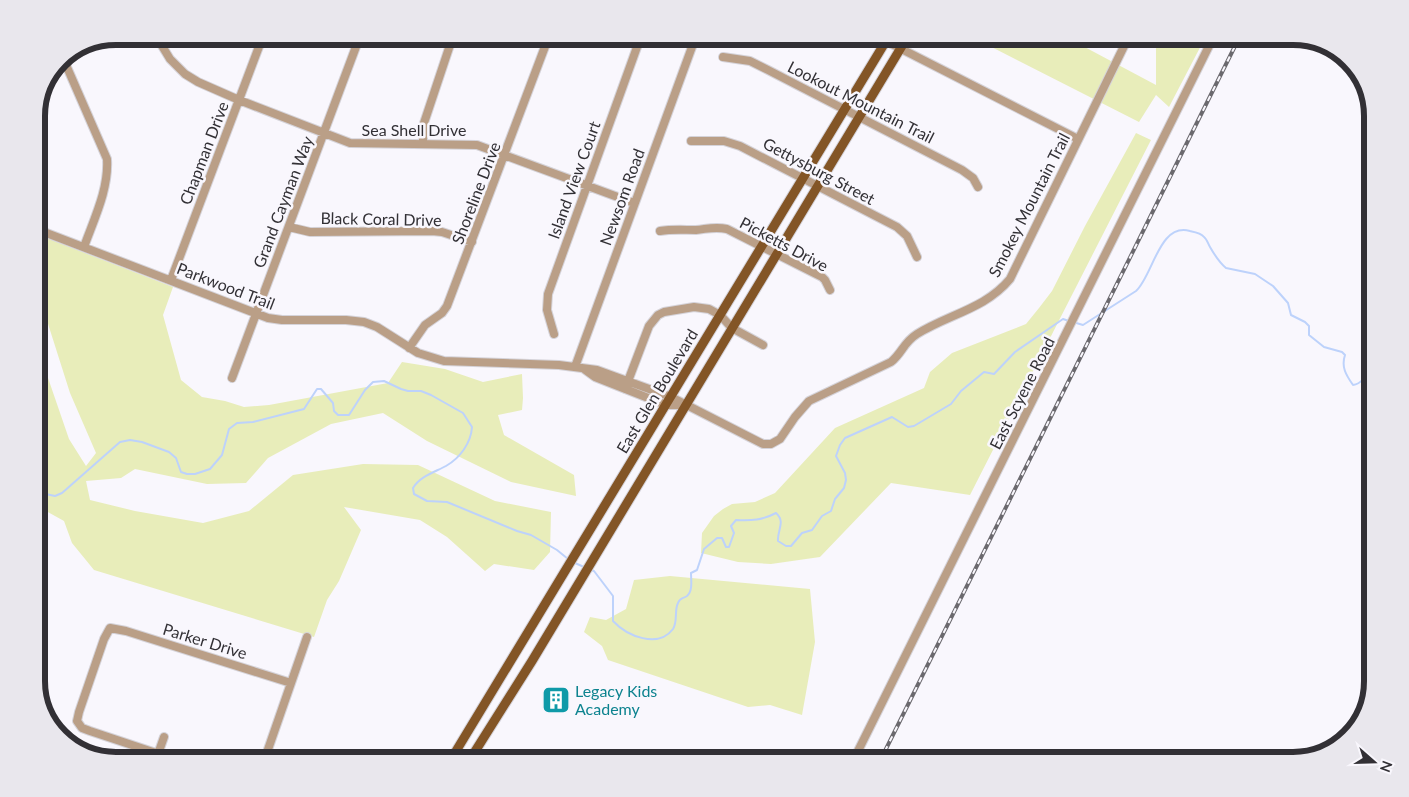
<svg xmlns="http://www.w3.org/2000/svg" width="1409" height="797" font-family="Lato,sans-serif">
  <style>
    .green { fill: #e8edba }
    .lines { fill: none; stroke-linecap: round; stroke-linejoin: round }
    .stream { stroke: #bdd2fb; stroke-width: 2 }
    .minor-casing { stroke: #d5d3d9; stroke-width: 10 }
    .major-casing { stroke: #d5d3d9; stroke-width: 11 }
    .minor { stroke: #ba9f87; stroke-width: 8 }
    .major { stroke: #835526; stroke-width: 9 }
    .rail-casing { stroke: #6b696e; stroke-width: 4 }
    .rail { stroke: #f9f7fd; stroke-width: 2; stroke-dasharray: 5.5; stroke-linecap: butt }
    .labels { text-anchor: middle; stroke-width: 5; stroke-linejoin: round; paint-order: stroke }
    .street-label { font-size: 16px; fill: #323035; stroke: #f9f7fd }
    .culture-label { font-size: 16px; fill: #0d838f; stroke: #f9f7fd; text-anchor: start }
    .rim { fill: none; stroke: #323035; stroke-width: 6 }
  </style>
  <rect width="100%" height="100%" fill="#f9f7fd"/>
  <path class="green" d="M 970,36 L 1064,36 L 1156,85 L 1156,36 L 1206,36 L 1169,107 L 1156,95 L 1139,122 Z
    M 1136,133 L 1151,140 L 970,495 L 891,483 L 820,557 L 771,564 L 738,562 L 701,553 L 702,533 L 714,516 L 723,509 L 732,504 L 755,502 L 775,493 L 835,428 L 924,388 L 930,372 L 952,353 L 1026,324 L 1039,308 L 1052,291 L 1085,226 Z
    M 36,234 L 173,287 L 163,315 L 181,380 L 202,397 L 225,401 L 244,407 L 269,405 L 388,383 L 402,362 L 445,369 L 483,382 L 522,374 L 523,398 L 522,410 L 498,415 L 504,435 L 574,475 L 576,496 L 511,482 L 427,441 L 383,413 L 331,424 L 268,458 L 246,483 L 207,484 L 135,469 L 121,478 L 86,481 L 90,500 L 135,511 L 203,523 L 249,511 L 293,475 L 363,464 L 418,465 L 495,501 L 551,512 L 550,552 L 534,570 L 494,564 L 485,571 L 447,537 L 420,520 L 344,507 L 361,530 L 339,581 L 327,600 L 314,637 L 94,570 L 72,543 L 64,521 L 46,511 L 36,509 L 36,343 L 69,439 L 86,466 L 96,453 L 70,393 L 36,286 Z
    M 670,576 L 810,589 L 815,642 L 802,715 L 770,705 L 748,707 L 608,660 L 602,646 L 584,632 L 590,617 L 606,620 L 626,609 L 634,580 Z"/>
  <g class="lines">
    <path class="stream" d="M 1073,322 L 1083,325 L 1136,291 C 1153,276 1159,222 1190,231 C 1195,232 1201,233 1204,237 C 1207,239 1208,244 1210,247 C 1214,254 1220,263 1226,268 L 1255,274 L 1273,286 L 1288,303 L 1291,315 L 1305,322 L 1309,326 L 1309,335 L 1324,347 L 1342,352 L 1345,355 C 1341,367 1346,375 1353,385 C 1363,384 1368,372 1373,364
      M 36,492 L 55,496 L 62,493 L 120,442 L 130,440 L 142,442 L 169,452 L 176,458 L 181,472 L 187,474 L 195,474 L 210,469 L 222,455 L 229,429 L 237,423 L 253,422 L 304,409 L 317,389 L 321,389 L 333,403 L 334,411 L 338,415 L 349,415 L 365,390 L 373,382 L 384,381 L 401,389 L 408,391 L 421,391 L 431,395 L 463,413 L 472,427 C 471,443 460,458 446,466 C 435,472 420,476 413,488 L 414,494 L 427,501 L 447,502 L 517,531 L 531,535 L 557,550 L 568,559
      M 575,563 L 584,567
      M 591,570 L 594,571 L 613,596 L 613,621 C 627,636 658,649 673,629 C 678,621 674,611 678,603 C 680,597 683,599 687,596 C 693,591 691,580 691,573 L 697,570 L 704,549 L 717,538 L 722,538 L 726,547 L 729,547 L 734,533 L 731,526 L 736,520 C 751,521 763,520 776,513 C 786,522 777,530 778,541 L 786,546 L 791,546 L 802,533 L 812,530 L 822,516 L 831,511 L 835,499 L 844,488 L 846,480 L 845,473 L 836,456 L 840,445 L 845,438 L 892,417 L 908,427 L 914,426 L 951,404 L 961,391 L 984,372 L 994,374 L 1015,352 L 1063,319 L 1069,321"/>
    <defs>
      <path id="minor" d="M 156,36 L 170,59 L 185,74 L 198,82 L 239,100 L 350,143 L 477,145 L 634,203
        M 876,36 L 1078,139
        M 723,57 L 750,61 L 768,70 L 962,170 L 973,178 L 978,187
        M 63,58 L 107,159 C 109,189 94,219 84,247
        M 691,141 L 724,141 L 740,146 L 897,227 L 907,236 L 917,257
        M 423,143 L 423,126 L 453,36
        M 289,227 L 310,232 L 432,231 L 442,232 L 472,242
        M 36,229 L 268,318 L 282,320 L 346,320 L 364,322 L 377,327 L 418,353 L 444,361 L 559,365 L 597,370 L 671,397 L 763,444 L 771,444 L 780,439 L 795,417 L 809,401 L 891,362 C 903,352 903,343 917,334 C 949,314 985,309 1010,279 L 1129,36
        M 660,231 C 672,229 684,230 696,230 C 707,229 715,226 727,229 L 822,277 L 825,280 L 830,290
        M 171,280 L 263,36
        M 554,334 L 547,310 L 548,294 L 641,36
        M 409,348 L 425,325 L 442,313 L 447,306 L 549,36
        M 575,367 L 696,36
        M 584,369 L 595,377 L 666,405 L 684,405
        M 232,378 L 360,36
        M 625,389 L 649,326 L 658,315 L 664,312 L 694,307 L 709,309 L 720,315 L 732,328 L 763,345
        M 36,580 L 39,590 L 36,596
        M 158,754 L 164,737
        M 191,761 L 177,760 L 90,731 L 82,728 L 77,721 L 79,712 L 104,639 L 110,628 L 126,631 L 291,683
        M 264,761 L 307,637
        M 853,761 L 1214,36"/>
      <path id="major" d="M 450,761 L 889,36
        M 469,761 L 532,661 L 908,36"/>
    </defs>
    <use href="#minor" class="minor-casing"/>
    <use href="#major" class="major-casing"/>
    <use href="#minor" class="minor"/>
    <use href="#major" class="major"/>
    <defs>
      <path id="rail" d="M 880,761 L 1240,36"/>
    </defs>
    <use href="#rail" class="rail-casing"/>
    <use href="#rail" class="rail"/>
  </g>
  <defs>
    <symbol id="building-square" viewBox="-11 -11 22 22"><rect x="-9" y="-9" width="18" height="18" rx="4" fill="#0f9aa8" stroke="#f9f7fd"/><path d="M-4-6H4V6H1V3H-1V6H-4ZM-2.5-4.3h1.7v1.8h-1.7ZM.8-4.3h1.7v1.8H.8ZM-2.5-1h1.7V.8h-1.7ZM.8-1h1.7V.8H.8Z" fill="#fff"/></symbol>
  </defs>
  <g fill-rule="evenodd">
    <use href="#building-square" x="540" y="684" width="32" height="32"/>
  </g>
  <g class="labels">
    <g class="street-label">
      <text transform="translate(861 102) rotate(27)" y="6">Lookout Mountain Trail</text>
      <text x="414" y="136">Sea Shell Drive</text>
      <text transform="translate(204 153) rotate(-69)" y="6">Chapman Drive</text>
      <text transform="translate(819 171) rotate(28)" y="6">Gettysburg Street</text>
      <text transform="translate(574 180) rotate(-70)" y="6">Island View Court</text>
      <text transform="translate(476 193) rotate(-69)" y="6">Shoreline Drive</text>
      <text transform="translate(622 197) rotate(-70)" y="6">Newsom Road</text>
      <text transform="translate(283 202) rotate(-69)" y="6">Grand Cayman Way</text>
      <text transform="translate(1029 205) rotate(-63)" y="6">Smokey Mountain Trail</text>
      <text transform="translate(381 219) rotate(1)" y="6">Black Coral Drive</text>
      <text transform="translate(784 244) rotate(28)" y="6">Picketts Drive</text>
      <text transform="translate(226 286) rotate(21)" y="6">Parkwood Trail</text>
      <text transform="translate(657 391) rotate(-59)" y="6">East Glen Boulevard</text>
      <text transform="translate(1022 393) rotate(-63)" y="6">East Scyene Road</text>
      <text transform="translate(205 641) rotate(17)" y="6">Parker Drive</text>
    </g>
    <g class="culture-label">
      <text x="575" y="697">Legacy Kids<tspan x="575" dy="18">Academy</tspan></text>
    </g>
  </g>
  <path d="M0 0H1409V797H0ZM116 45H1293A71 71 0 0 1 1364 116V681A71 71 0 0 1 1293 752H116A71 71 0 0 1 45 681V116A71 71 0 0 1 116 45Z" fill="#e9e7ed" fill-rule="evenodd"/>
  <path class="rim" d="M116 45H1293A71 71 0 0 1 1364 116V681A71 71 0 0 1 1293 752H116A71 71 0 0 1 45 681V116A71 71 0 0 1 116 45Z"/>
  <g transform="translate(1374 762) rotate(110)" stroke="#f9f7fd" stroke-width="4" paint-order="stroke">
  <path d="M0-4L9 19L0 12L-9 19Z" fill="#323035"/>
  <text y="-8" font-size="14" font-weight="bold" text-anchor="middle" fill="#323035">N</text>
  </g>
</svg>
